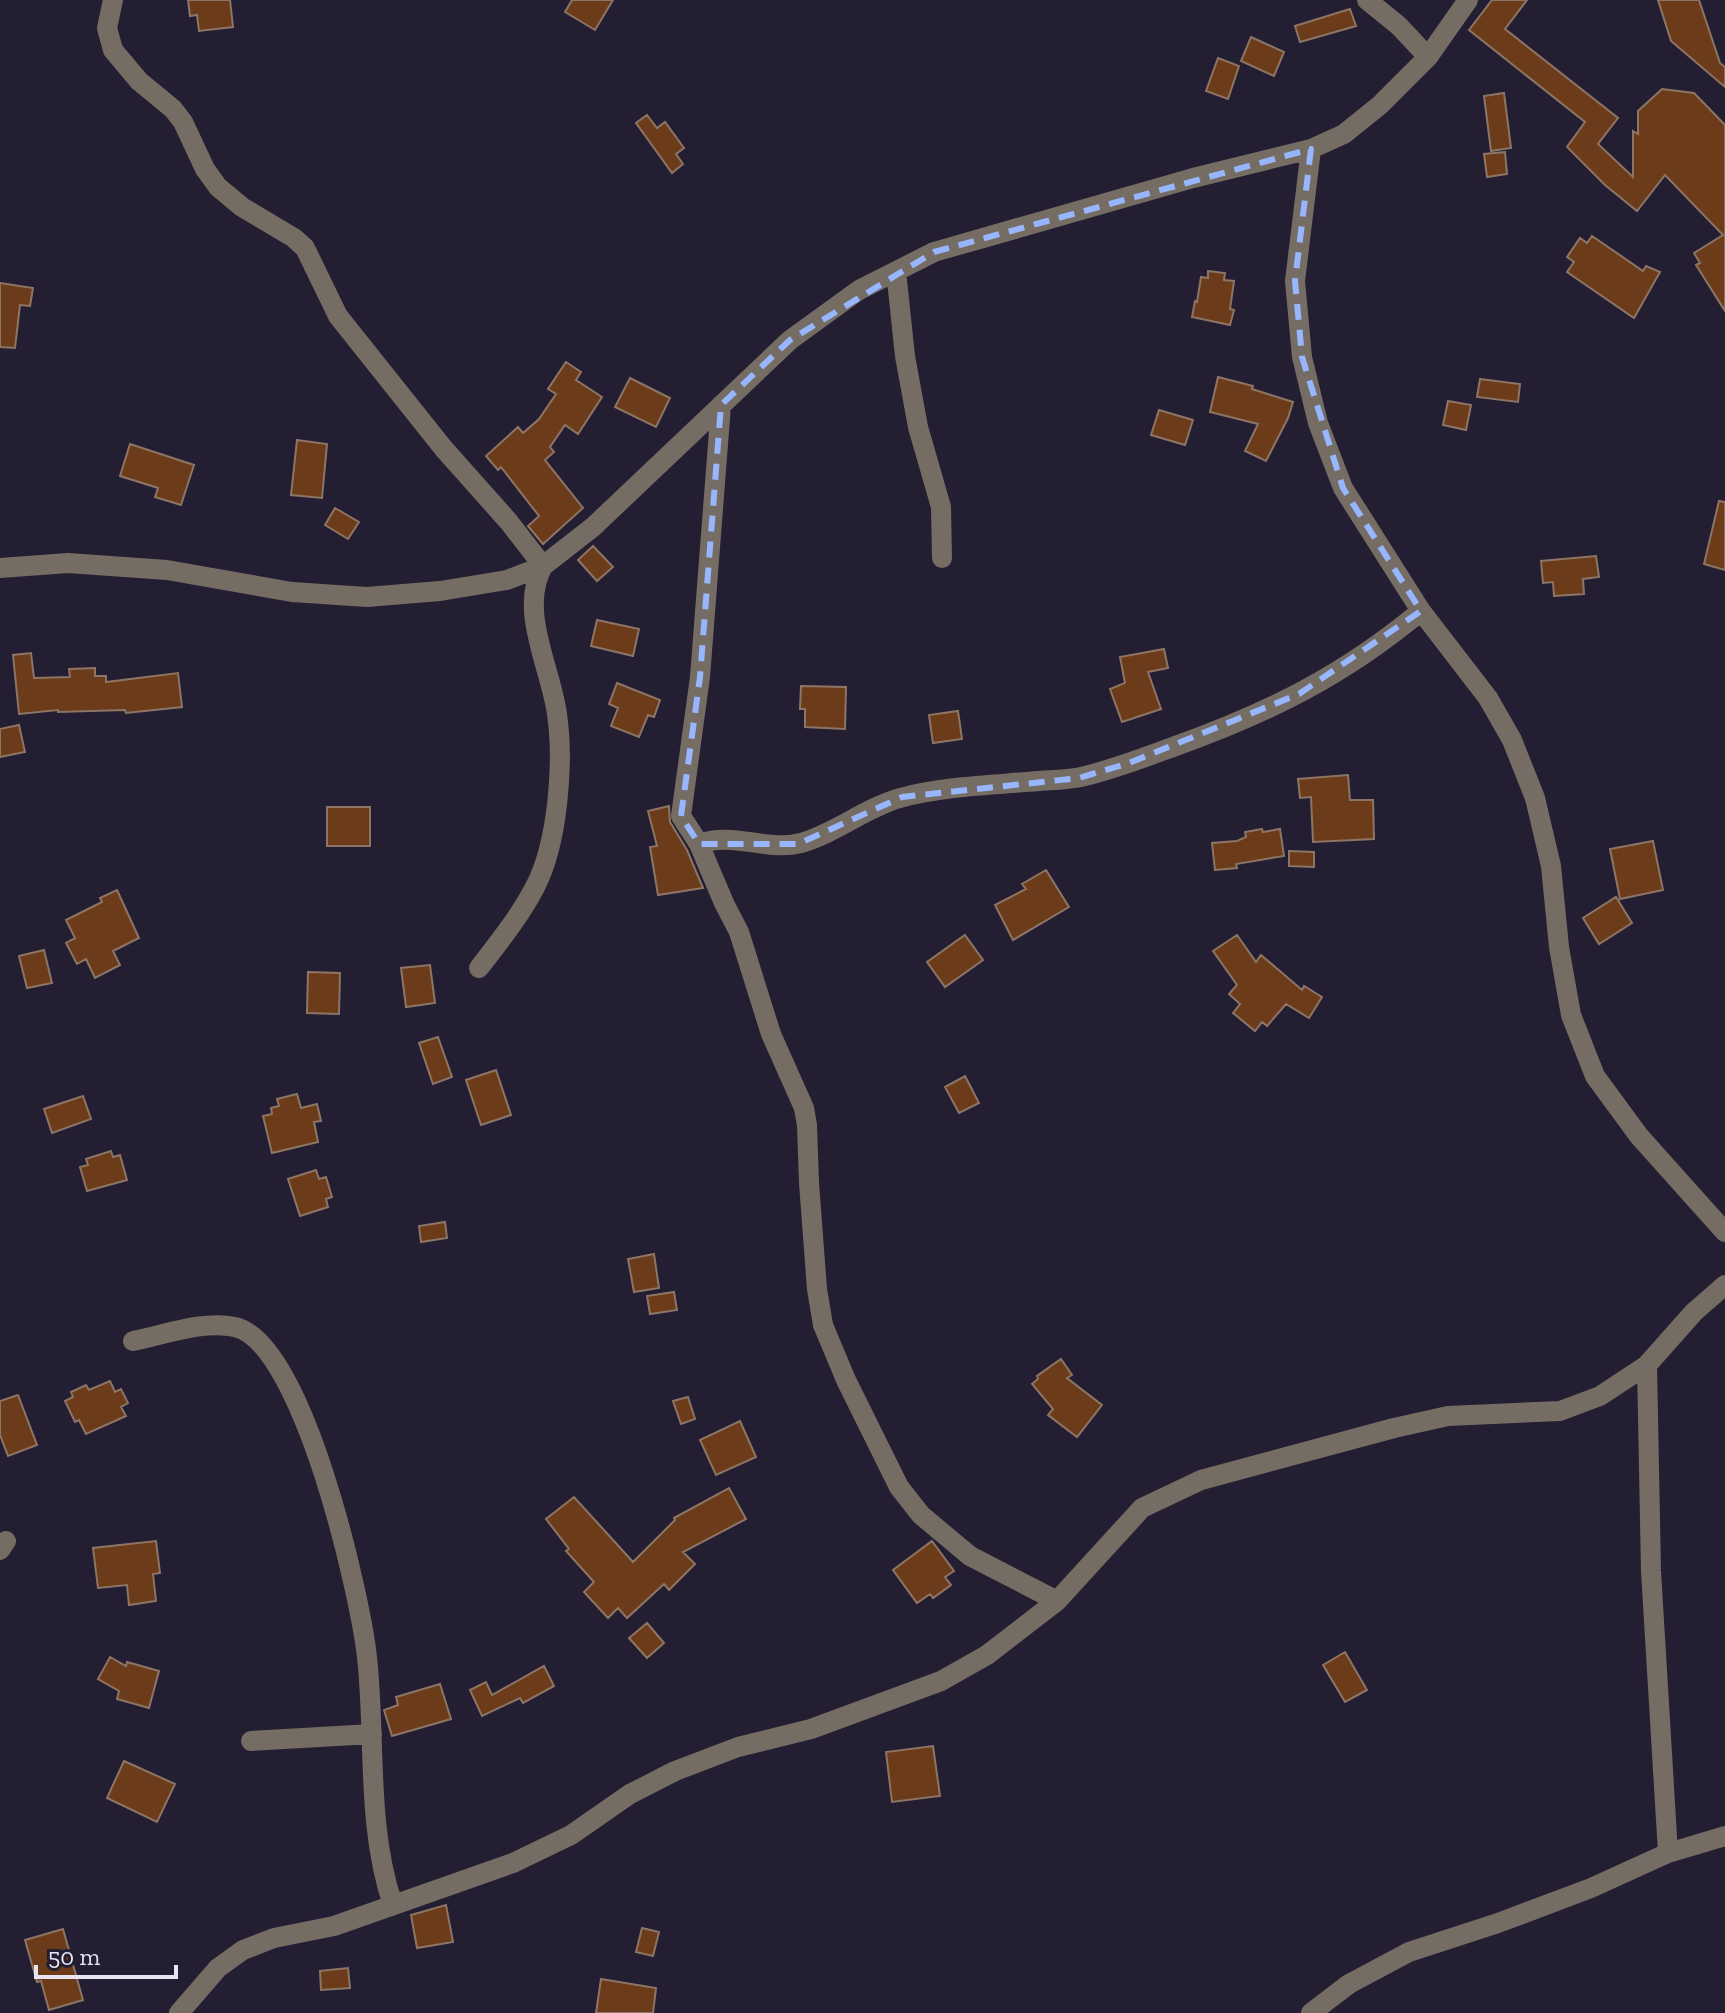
<svg xmlns="http://www.w3.org/2000/svg" width="1725" height="2013" font-family="'Zilla Slab',serif">
  <style>
    .building { fill: #6c3b19; stroke: #8d7566; stroke-width: 2 }
    .lines { fill: none; stroke-linecap: round; stroke-linejoin: round }
    .minor { stroke: #756d64; stroke-width: 20 }
    .marked { fill: none; stroke: #97b6fd; stroke-width: 6; stroke-dasharray: 16 10; stroke-linejoin: round }
  </style>
  <rect width="100%" height="100%" fill="#231e32"/>
  <path class="building" d="M 188,0 L 230,0 L 233,27 L 199,31 L 197,15 L 190,16 Z
    M 572,0 L 613,0 L 595,30 L 565,12 Z
    M 1492,0 L 1527,0 L 1505,29 L 1618,118 L 1598,144 L 1633,177 L 1633,131 L 1638,134 L 1638,111 L 1662,89 L 1694,93 L 1725,125 L 1725,311 L 1696,265 L 1700,263 L 1694,253 L 1723,235 L 1665,175 L 1637,211 L 1605,185 L 1567,147 L 1585,122 L 1469,30 Z
    M 1658,0 L 1699,0 L 1720,63 L 1725,67 L 1725,87 L 1671,41 Z
    M 1350,9 L 1356,26 L 1300,42 L 1295,26 Z
    M 1251,37 L 1284,52 L 1274,76 L 1241,61 Z
    M 1218,58 L 1239,66 L 1228,99 L 1206,91 Z
    M 1504,93 L 1511,148 L 1491,151 L 1484,96 Z
    M 647,115 L 657,128 L 665,122 L 684,148 L 676,154 L 683,164 L 672,173 L 636,123 Z
    M 1505,152 L 1507,174 L 1487,177 L 1484,154 Z
    M 1592,236 L 1643,271 L 1646,266 L 1660,272 L 1634,318 L 1567,272 L 1574,262 L 1567,257 L 1580,238 L 1587,243 Z
    M 1208,271 L 1225,273 L 1224,280 L 1234,281 L 1230,309 L 1234,310 L 1230,325 L 1192,317 L 1195,301 L 1197,302 L 1201,277 L 1208,278 Z
    M 0,283 L 33,288 L 30,306 L 20,305 L 15,348 L 0,347 Z
    M 566,362 L 581,372 L 576,380 L 602,397 L 578,434 L 565,425 L 550,447 L 554,452 L 545,460 L 583,508 L 543,544 L 528,526 L 539,516 L 501,467 L 498,470 L 486,456 L 518,427 L 523,433 L 539,419 L 556,394 L 548,389 Z
    M 1218,377 L 1253,386 L 1252,389 L 1293,402 L 1288,418 L 1266,461 L 1245,451 L 1258,424 L 1210,412 Z
    M 630,378 L 670,398 L 656,427 L 615,407 Z
    M 1480,379 L 1520,384 L 1518,402 L 1477,397 Z
    M 1448,401 L 1471,405 L 1466,430 L 1443,425 Z
    M 1159,410 L 1193,420 L 1185,445 L 1151,435 Z
    M 297,440 L 327,444 L 322,498 L 291,495 Z
    M 130,444 L 194,465 L 181,505 L 155,497 L 158,488 L 120,476 Z
    M 1719,501 L 1725,502 L 1725,570 L 1704,564 Z
    M 335,508 L 359,522 L 348,539 L 325,525 Z
    M 593,546 L 613,567 L 597,581 L 578,560 Z
    M 1596,556 L 1599,577 L 1583,579 L 1584,594 L 1554,596 L 1553,582 L 1543,583 L 1541,561 Z
    M 597,620 L 639,629 L 633,656 L 591,646 Z
    M 1164,649 L 1168,668 L 1148,672 L 1161,709 L 1122,722 L 1110,689 L 1125,683 L 1120,657 Z
    M 31,653 L 34,678 L 70,677 L 69,669 L 95,668 L 95,676 L 106,676 L 106,682 L 178,673 L 182,707 L 126,713 L 125,710 L 58,712 L 58,710 L 19,714 L 13,655 Z
    M 617,683 L 660,700 L 654,717 L 648,715 L 639,737 L 611,726 L 618,708 L 609,704 Z
    M 801,686 L 846,687 L 845,729 L 805,727 L 805,709 L 800,709 Z
    M 958,711 L 962,739 L 933,743 L 929,715 Z
    M 19,725 L 25,752 L 0,757 L 0,729 Z
    M 1348,775 L 1350,800 L 1373,800 L 1374,839 L 1313,842 L 1311,797 L 1300,798 L 1298,779 Z
    M 669,806 L 670,822 L 687,850 L 703,888 L 658,895 L 650,847 L 657,846 L 648,811 Z
    M 327,807 L 370,807 L 370,846 L 327,846 Z
    M 1262,829 L 1263,832 L 1280,829 L 1284,856 L 1236,864 L 1237,868 L 1215,870 L 1212,843 L 1237,841 L 1246,837 L 1245,832 Z
    M 1653,841 L 1663,890 L 1620,899 L 1610,849 Z
    M 1289,851 L 1314,852 L 1314,867 L 1289,866 Z
    M 1046,870 L 1069,907 L 1013,940 L 995,905 L 1026,889 L 1022,884 Z
    M 117,890 L 139,938 L 113,951 L 120,965 L 95,978 L 86,959 L 77,964 L 66,943 L 75,938 L 66,920 L 102,902 L 100,898 Z
    M 1616,897 L 1632,923 L 1599,944 L 1583,918 Z
    M 965,935 L 983,960 L 945,987 L 927,962 Z
    M 1237,935 L 1256,962 L 1261,955 L 1302,990 L 1304,986 L 1322,997 L 1309,1018 L 1286,1004 L 1267,1026 L 1262,1022 L 1255,1031 L 1233,1013 L 1240,1004 L 1229,994 L 1237,985 L 1213,951 Z
    M 44,950 L 52,983 L 27,988 L 19,956 Z
    M 430,965 L 435,1003 L 406,1007 L 401,968 Z
    M 308,972 L 340,973 L 339,1014 L 307,1013 Z
    M 438,1037 L 452,1077 L 433,1084 L 419,1043 Z
    M 496,1070 L 511,1115 L 481,1125 L 466,1080 Z
    M 965,1076 L 979,1103 L 959,1113 L 945,1087 Z
    M 297,1094 L 301,1108 L 317,1104 L 321,1121 L 314,1122 L 318,1142 L 272,1153 L 263,1116 L 272,1114 L 271,1108 L 279,1106 L 277,1099 Z
    M 83,1096 L 91,1119 L 52,1133 L 44,1109 Z
    M 111,1151 L 113,1157 L 120,1155 L 127,1180 L 87,1191 L 80,1167 L 88,1165 L 86,1159 Z
    M 316,1170 L 319,1179 L 326,1177 L 332,1197 L 326,1199 L 328,1207 L 300,1216 L 288,1179 Z
    M 445,1222 L 447,1238 L 421,1242 L 419,1226 Z
    M 654,1254 L 659,1288 L 634,1292 L 628,1259 Z
    M 674,1292 L 677,1310 L 650,1314 L 647,1296 Z
    M 1061,1359 L 1072,1375 L 1067,1378 L 1102,1405 L 1077,1437 L 1048,1415 L 1053,1409 L 1032,1384 L 1038,1379 L 1037,1376 Z
    M 110,1381 L 115,1392 L 121,1389 L 128,1403 L 121,1407 L 126,1416 L 86,1434 L 79,1420 L 75,1422 L 65,1401 L 73,1397 L 71,1392 L 86,1385 L 89,1390 Z
    M 18,1395 L 37,1445 L 8,1456 L 0,1435 L 0,1401 Z
    M 688,1397 L 695,1419 L 681,1424 L 673,1401 Z
    M 740,1421 L 756,1457 L 716,1475 L 700,1440 Z
    M 729,1488 L 746,1519 L 683,1552 L 695,1564 L 669,1590 L 664,1584 L 627,1618 L 618,1608 L 608,1618 L 584,1592 L 594,1582 L 566,1551 L 569,1549 L 546,1519 L 574,1497 L 633,1562 L 675,1520 L 674,1518 Z
    M 156,1541 L 160,1573 L 153,1574 L 156,1601 L 129,1605 L 127,1585 L 98,1588 L 93,1548 Z
    M 932,1541 L 954,1571 L 945,1577 L 951,1585 L 933,1598 L 930,1594 L 917,1603 L 893,1570 Z
    M 647,1623 L 664,1643 L 647,1658 L 629,1638 Z
    M 1345,1652 L 1367,1690 L 1345,1702 L 1323,1665 Z
    M 110,1657 L 126,1666 L 127,1662 L 159,1671 L 149,1708 L 117,1699 L 119,1691 L 98,1679 Z
    M 544,1666 L 554,1686 L 523,1703 L 520,1698 L 482,1716 L 470,1690 L 486,1682 L 492,1695 Z
    M 440,1684 L 451,1719 L 392,1736 L 384,1710 L 398,1705 L 396,1697 Z
    M 933,1746 L 940,1796 L 892,1802 L 886,1752 Z
    M 124,1761 L 175,1784 L 157,1822 L 107,1798 Z
    M 446,1905 L 453,1942 L 417,1948 L 411,1915 Z
    M 642,1928 L 659,1932 L 653,1956 L 636,1952 Z
    M 63,1929 L 83,2000 L 49,2010 L 41,1981 L 37,1982 L 25,1940 Z
    M 348,1968 L 350,1988 L 321,1990 L 320,1971 Z
    M 601,1979 L 656,1988 L 653,2013 L 596,2013 Z"/>
  <g class="lines">
    <path class="minor" d="M 113,0 L 107,28 L 113,50 L 139,81 L 173,109 L 183,122 L 205,169 L 218,187 L 242,207 L 294,238 L 305,248 L 338,316 L 444,449 L 509,522 L 543,566 C 518,610 551,668 557,714 C 564,763 558,843 535,887 C 520,916 499,942 479,968
      M 1367,0 L 1399,26 L 1428,57
      M 1311,149 L 1295,281 L 1302,357 L 1318,423 L 1343,488 L 1421,611 L 1488,698 L 1512,740 L 1535,798 L 1551,866 L 1559,947 L 1571,1015 L 1595,1076 L 1639,1136 L 1725,1232
      M 896,271 L 905,356 L 918,427 L 941,507 L 942,558
      M 721,405 L 700,677 L 681,816 L 699,844 L 724,903 L 739,932 L 771,1034 L 804,1108 L 807,1125 L 809,1183 L 817,1289 L 823,1325 L 846,1380 L 899,1487 L 921,1515 L 970,1556 L 1057,1601
      M 0,568 L 68,563 L 167,570 L 292,592 L 367,597 L 440,591 L 507,580 L 543,566 L 593,527 L 790,340 L 859,290 L 934,252 L 1193,178 L 1311,149 L 1344,134 L 1380,105 L 1428,57 L 1468,0
      M 699,844 C 732,831 767,852 801,843 C 836,833 865,808 900,798 C 944,786 993,785 1039,781 C 1052,780 1067,780 1081,777 C 1112,770 1143,758 1173,747 C 1268,713 1343,676 1421,611
      M 133,1341 C 164,1335 203,1320 235,1327 C 303,1342 360,1594 367,1657 C 376,1740 366,1826 393,1905
      M 1647,1365 L 1651,1571 L 1668,1853
      M 0,1550 L 6,1541
      M 251,1741 L 372,1734
      M 179,2013 L 218,1968 L 243,1950 L 274,1938 L 334,1926 L 513,1863 L 571,1835 L 630,1794 L 675,1771 L 738,1747 L 811,1729 L 941,1681 L 987,1655 L 1057,1601 L 1142,1508 L 1201,1480 L 1394,1428 L 1448,1416 L 1560,1411 L 1600,1396 L 1647,1365 L 1694,1312 L 1725,1285
      M 1311,2013 L 1349,1984 L 1409,1952 L 1498,1923 L 1591,1888 L 1668,1853 L 1725,1836"/>
  </g>
  <path class="marked" d="M 1311,149 L 1295,281 L 1302,357 L 1343,488 L 1421,611 L 1299,694 L 1129,763 L 1079,778 L 902,797 L 798,844 L 699,844 L 681,816 L 700,677 L 721,405 L 790,340 L 934,252 Z"/>
  <path d="M36 1965v12h140v-12" fill="none" stroke="#e8e5f2" stroke-width="4"/>
  <text x="48" y="1965" font-size="24" fill="#e8e5f2" stroke="#231e32" stroke-width="6" paint-order="stroke">50 m</text>
</svg>
